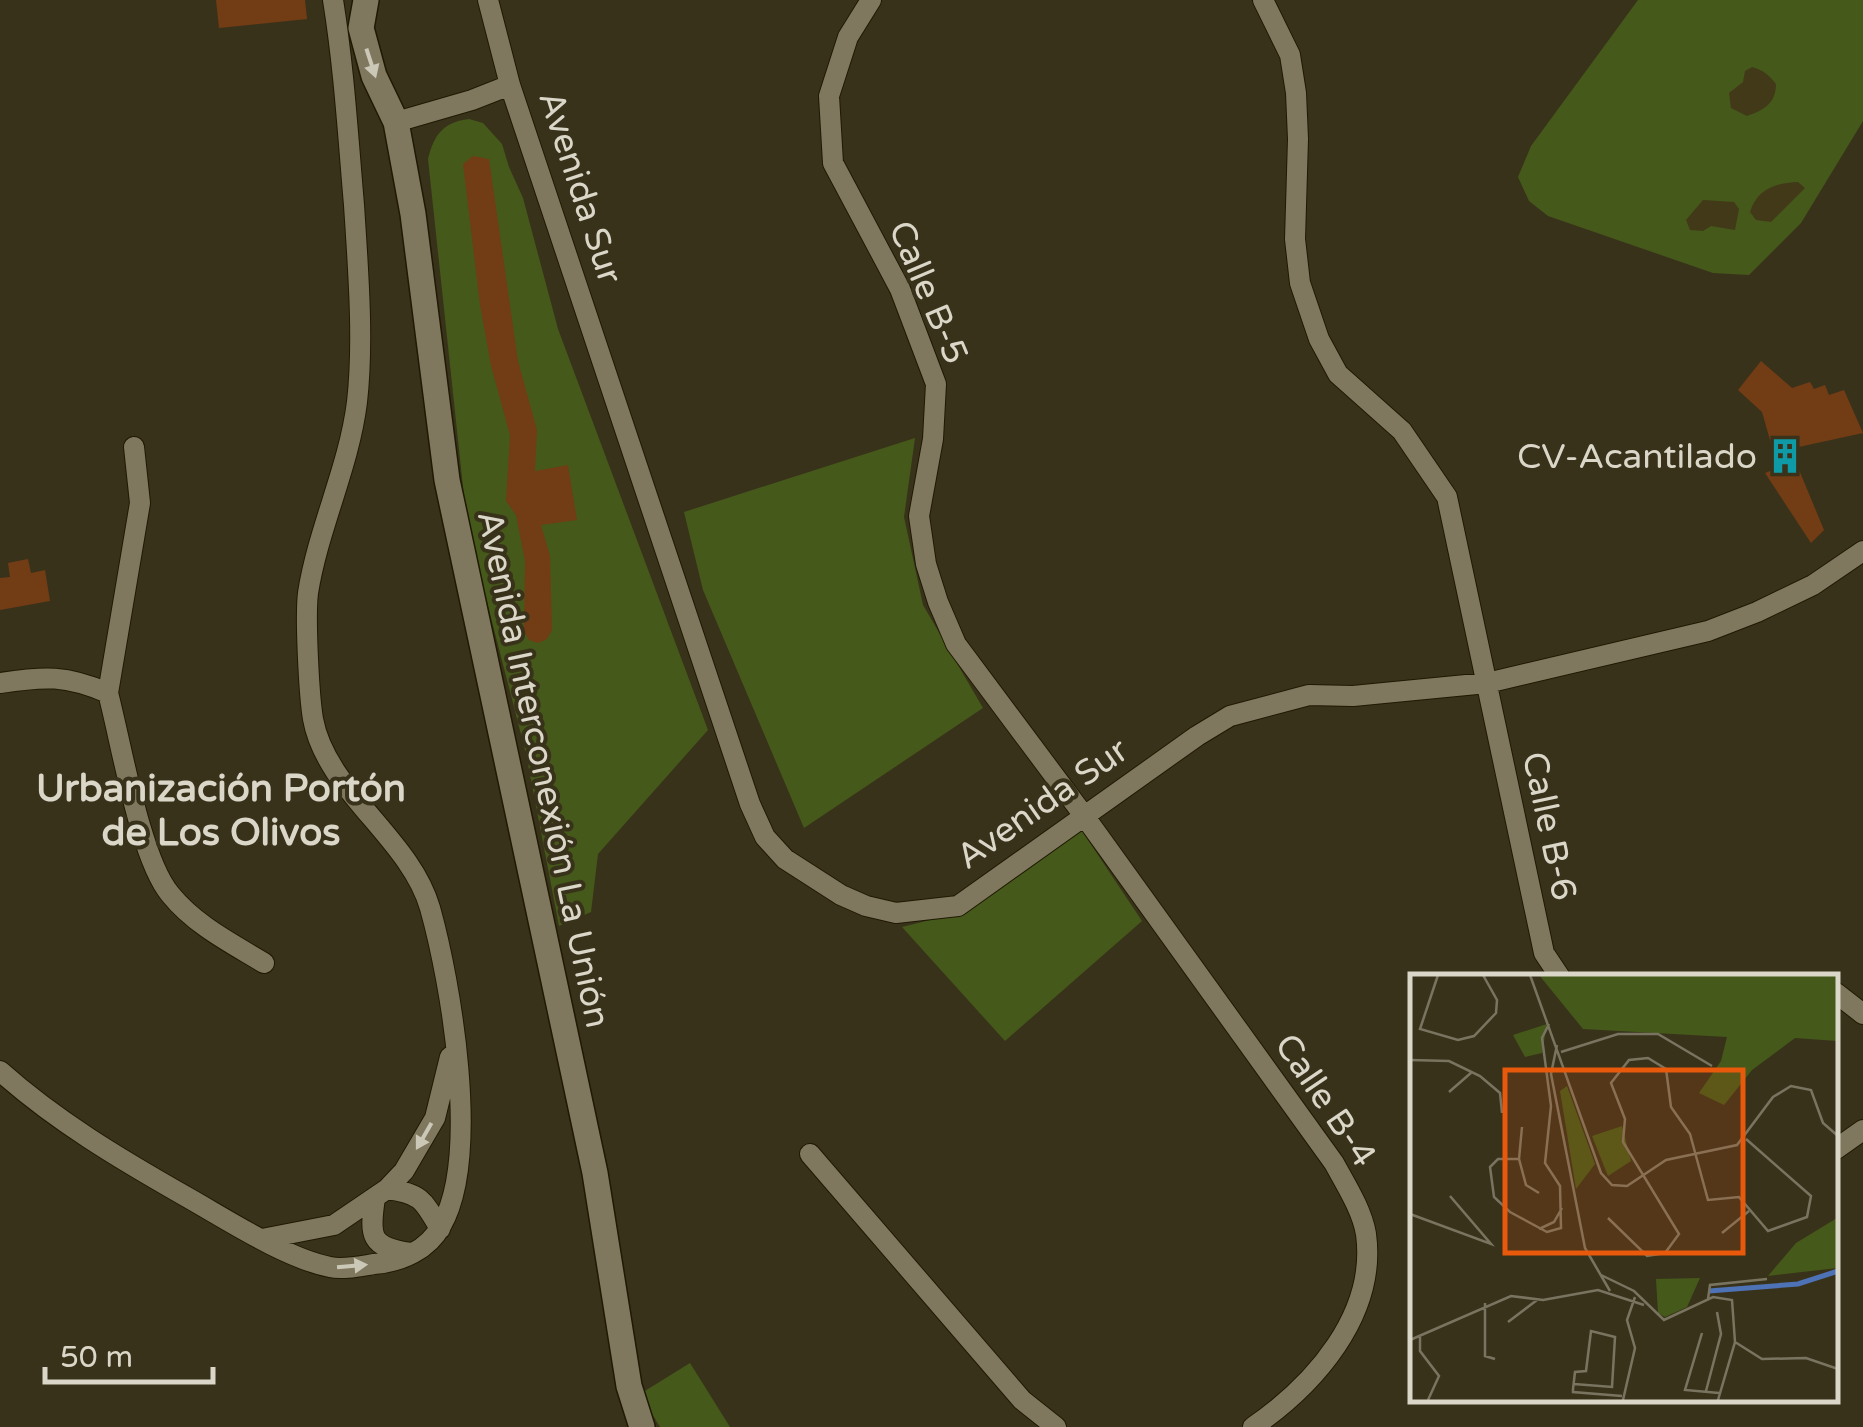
<svg xmlns="http://www.w3.org/2000/svg" width="1863" height="1427" font-family="'Varela Round',sans-serif">
  <style>
    .green { fill: #45591a }
    .sand { fill: #423919 }
    .building { fill: #723c15 }
    .lines { fill: none; stroke-linecap: round; stroke-linejoin: round }
    .minor-casing { stroke: #201903; stroke-width: 22 }
    .tertiary-casing { stroke: #201903; stroke-width: 28 }
    .minor { stroke: #7f785e; stroke-width: 20 }
    .tertiary { stroke: #7f785e; stroke-width: 25 }
    .oneway { fill: #ccc8b8 }
    .labels { text-anchor: middle; stroke-width: 8; stroke-linejoin: round; paint-order: stroke }
    .street-label { font-size: 35px; fill: #dad6c8; stroke: #39321b }
    .poi-label { font-size: 35px; fill: #dad6c8; stroke: #39321b; text-anchor: end }
    .neighbourhood-label { font-size: 38px; font-weight: bold; fill: #dad6c8; stroke: #39321b }
    .inset-river { fill: none; stroke: #4d72b5; stroke-width: 5 }
    .inset-road { fill: none; stroke: #797460; stroke-width: 2.5 }
    .view { fill: #e8590c; fill-opacity: 0.15; stroke: #e8590c; stroke-width: 5 }
    .inset-edge { fill: none; stroke: #dad6c8; stroke-width: 5 }
  </style>
  <rect width="100%" height="100%" fill="#39321b"/>
  <path class="green" d="M 1638,0 L 1863,0 L 1863,121 L 1801,223 L 1749,275 L 1713,273 L 1548,216 L 1529,201 L 1518,177 L 1531,146 Z
    M 469,119 L 483,123 L 502,144 L 509,167 L 523,198 L 558,329 L 708,730 L 598,854 L 591,912 L 559,926 L 526,754 L 467,524 L 428,159 C 434,135 443,122 469,119 Z
    M 915,438 L 904,517 L 923,605 L 983,708 L 804,828 L 703,590 L 684,512 Z
    M 1082,831 L 1142,921 L 1005,1041 L 902,927 L 962,912 Z
    M 690,1363 L 730,1427 L 660,1427 L 640,1394 Z"/>
  <path class="sand" d="M 1752,67 C 1763,70 1769,75 1776,84 C 1776,103 1764,110 1747,116 L 1731,108 L 1729,93 L 1743,82 L 1745,71 Z
    M 1798,182 L 1805,188 L 1771,222 L 1756,220 L 1750,212 C 1757,189 1775,183 1798,182 Z
    M 1703,200 L 1734,202 L 1739,209 L 1735,230 L 1711,226 L 1703,231 L 1690,230 L 1686,220 Z"/>
  <path class="building" d="M 216,0 L 305,0 L 307,19 L 219,28 Z
    M 473,156 L 489,159 L 518,361 L 537,430 L 535,471 L 568,465 L 577,520 L 541,525 L 550,556 L 552,630 L 547,639 L 538,643 L 529,640 L 524,631 L 525,561 L 516,515 L 506,501 L 510,435 L 491,366 L 480,305 L 463,164 Z
    M 1761,361 L 1792,388 L 1810,382 L 1814,389 L 1825,385 L 1829,395 L 1844,390 L 1863,433 L 1794,448 L 1797,465 L 1824,530 L 1811,543 L 1765,473 L 1778,468 L 1762,412 L 1738,390 Z
    M 28,559 L 31,573 L 45,570 L 50,601 L 0,610 L 0,578 L 10,577 L 8,563 Z"/>
  <g class="lines">
    <defs>
      <path id="minor" d="M 488,0 L 510,85 L 750,804 L 765,837 L 785,859 L 841,895 L 866,906 L 896,913 L 958,906 L 1197,736 L 1230,716 L 1309,695 L 1353,696 L 1487,683 L 1708,631 L 1757,612 L 1813,585 L 1863,551
        M 871,0 L 848,37 L 829,96 L 833,163 L 900,289 L 936,384 L 933,439 L 919,516 L 926,564 L 938,602 L 956,644 L 1085,817 L 1334,1163 C 1346,1185 1362,1210 1366,1234 C 1377,1315 1314,1385 1253,1427
        M 1263,0 L 1290,55 L 1296,93 L 1298,139 L 1295,239 L 1300,283 L 1319,339 L 1338,374 L 1402,431 L 1447,497 L 1544,953 L 1560,977
        M 396,122 L 472,100 L 510,85
        M 0,683 C 45,676 66,675 108,693 C 121,742 140,858 170,894 C 195,925 231,943 264,963
        M 108,693 L 140,503 L 134,447
        M 1836,993 L 1863,1014
        M 0,1071 C 56,1121 120,1159 185,1196 C 226,1219 285,1258 330,1267 C 343,1270 361,1266 374,1264 C 401,1262 428,1250 441,1226 C 481,1157 451,983 430,908 C 410,838 326,791 313,719 C 309,695 305,617 308,593 C 318,529 349,467 357,402 C 364,341 358,267 354,205 C 348,136 344,68 333,0
        M 1836,1149 L 1863,1130
        M 810,1154 L 1022,1400 L 1056,1427
        M 387,1189 C 421,1193 424,1201 440,1229
        M 375,1198 C 369,1237 370,1247 411,1253
        M 262,1239 L 334,1225 L 387,1189 L 404,1171 L 435,1118 L 450,1057"/>
      <path id="tertiary" d="M 366,0 L 361,28 L 374,76 L 396,122 L 413,214 L 447,480 L 595,1173 L 629,1386 L 642,1427"/>
    </defs>
    <use href="#minor" class="minor-casing"/>
    <use href="#tertiary" class="tertiary-casing"/>
    <use href="#minor" class="minor"/>
    <use href="#tertiary" class="tertiary"/>
  </g>
  <defs><path id="oneway-solid" d="M-6-.8H1V-3.2L6.5 0L1 3.2V.8H-6Z" transform="scale(2.5)"/></defs>
  <g class="oneway">
    <use href="#oneway-solid" transform="translate(371 63) rotate(72)"/>
    <use href="#oneway-solid" transform="translate(424 1136) rotate(120)"/>
    <use href="#oneway-solid" transform="translate(352 1266) rotate(-5)"/>
  </g>
  <defs>
    <symbol id="building-bare" viewBox="-9 -9 18 18"><path d="M-4-6H4V6H1V3H-1V6H-4ZM-2.5-4.3h1.7v1.8h-1.7ZM.8-4.3h1.7v1.8H.8ZM-2.5-1h1.7V.8h-1.7ZM.8-1h1.7V.8H.8Z" fill="#0f9aa8" stroke="#39321b" stroke-width="2.5" paint-order="stroke"/></symbol>
  </defs>
  <g fill-rule="evenodd">
    <use href="#building-bare" x="1760" y="431" width="50" height="50"/>
  </g>
  <g class="labels">
    <g class="street-label">
      <text transform="translate(581 187) rotate(72)" y="12">Avenida Sur</text>
      <text transform="translate(929 292) rotate(67)" y="12">Calle B-5</text>
      <text transform="translate(544 769) rotate(78)" y="12">Avenida Interconexión La Unión</text>
      <text transform="translate(1042 803) rotate(-35)" y="12">Avenida Sur</text>
      <text transform="translate(1550 826) rotate(78)" y="12">Calle B-6</text>
      <text transform="translate(1326 1100) rotate(56)" y="12">Calle B-4</text>
    </g>
    <g class="poi-label">
      <text x="1757" y="468">CV-Acantilado</text>
    </g>
    <g class="neighbourhood-label">
      <text x="221" y="801">Urbanización Portón<tspan x="221" dy="44">de Los Olivos</tspan></text>
    </g>
  </g>
  <g transform="translate(1410 974)">
    <rect width="428" height="428" fill="#39321b"/>
    <path d="M 129,1 L 427,1 L 427,67 L 385,64 L 342,96 L 314,131 L 289,119 L 311,87 L 317,63 L 173,55 ZM 137,50 L 132,79 L 115,83 L 103,61 ZM 157,112 L 185,190 L 166,215 L 150,117 ZM 212,152 L 221,187 L 198,202 L 182,162 ZM 427,244 L 427,294 L 358,302 L 386,269 ZM 290,304 L 277,333 L 255,343 L 248,339 L 246,305 Z" fill="#45591a"/>
    <path class="inset-river" d="M 299,317 L 388,310 L 428,297"/>
    <path class="inset-road" d="M 28,1 L 10,55 L 48,66 L 64,62 L 86,39 L 87,26 L 73,1M 120,1 L 191,199 L 202,211 L 217,212 L 256,186 L 327,171 L 363,123 L 381,112 L 401,116 L 413,149 L 428,162M 147,71 L 141,100 L 175,274 L 200,317M 151,78 L 208,60 L 248,60 L 302,92M 0,86 L 39,87 L 70,102 L 90,119 L 92,139M 39,118 L 62,98M 109,185 L 112,153M 129,219 L 116,211 L 109,185 L 88,185 L 80,193 L 84,223 L 100,238 L 137,258 L 151,254 L 150,212 L 135,189 L 141,132 L 132,64 L 139,50M 0,240 L 81,270 L 40,222M 198,244 L 237,282 L 255,279 L 269,260 L 213,168 L 215,145 L 201,109 L 219,86 L 238,84 L 256,95 L 261,133 L 280,160 L 298,226 L 329,223 L 358,257 L 397,243 L 401,222 L 336,165M 129,255 L 144,248 L 152,234M 312,259 L 339,237M 191,301 L 224,317 L 254,346 L 303,323 L 322,326 L 325,368 L 308,426M 298,325 L 300,311 L 357,305M 75,329 L 75,382 L 85,385M 98,348 L 127,326M 292,359 L 275,416 L 309,419M 10,361 L 10,377 L 29,402 L 18,426M 0,366 L 101,322 L 133,326 L 188,316 L 234,331M 325,368 L 352,385 L 396,384 L 428,395M 164,410 L 202,413 L 205,363 L 181,357 L 176,397 L 165,398 L 163,415 L 163,418 L 212,422M 296,417 L 311,360 L 307,338M 213,426 L 225,374 L 217,346 L 225,323"/>
    <path class="view" d="M 95,96 L 333,96 L 333,279 L 95,279 Z"/>
    <rect width="428" height="428" class="inset-edge"/>
  </g>
  <path d="M45 1367v15h168v-15" fill="none" stroke="#dad6c8" stroke-width="5"/>
  <text x="60" y="1367" font-size="30" fill="#dad6c8" stroke="#39321b" stroke-width="8" paint-order="stroke">50 m</text>
</svg>
